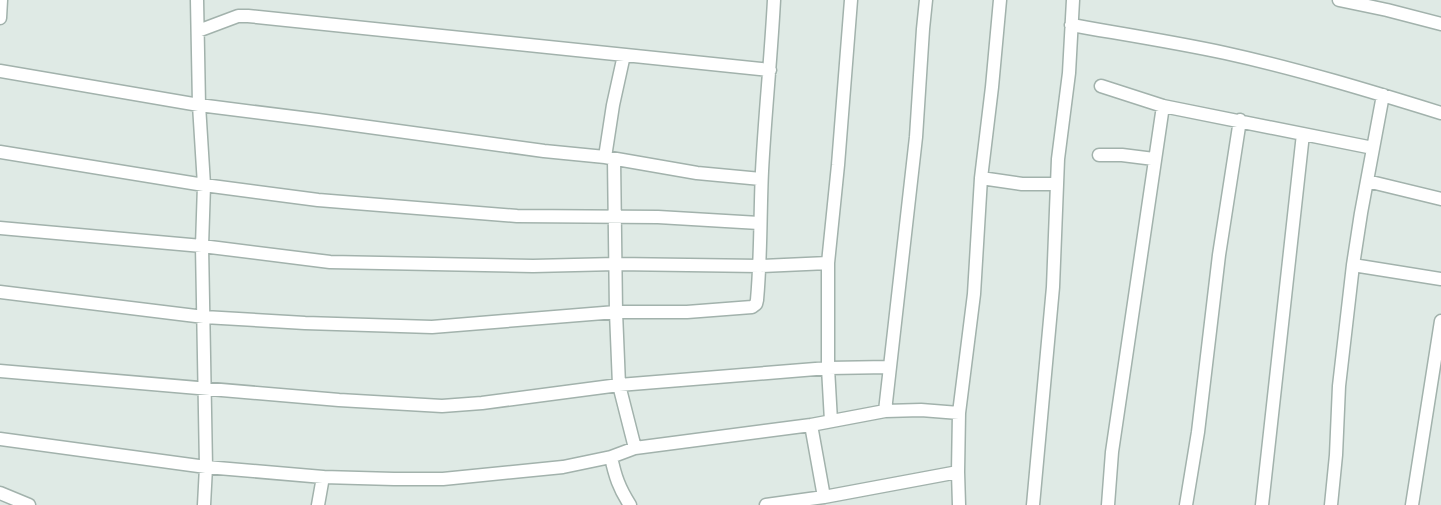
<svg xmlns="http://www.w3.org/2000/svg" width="1441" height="505" font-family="'Archivo Narrow',sans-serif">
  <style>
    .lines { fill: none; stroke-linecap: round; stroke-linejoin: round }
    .street-casing { stroke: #a2b2ac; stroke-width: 15 }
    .street { stroke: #fff; stroke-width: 12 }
  </style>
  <rect width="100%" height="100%" fill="#dfeae5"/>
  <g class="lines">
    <defs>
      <path id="street" d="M 197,0 L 199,105 L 204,185 L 202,246 L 206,467 L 204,505
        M 1339,0 L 1387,10 L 1441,24
        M 0,18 L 1,0
        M 1071,25 C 1122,34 1174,42 1225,53 C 1298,69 1370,91 1441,113
        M 198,31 L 238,16 L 248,16 L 770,70
        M 0,71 L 199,105 L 318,120 L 544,151 L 605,157 L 697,173 L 761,179
        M 1101,86 L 1163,106 L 1373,148
        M 0,152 L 204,185 L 318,200 L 517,216 L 658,217 L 759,223
        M 1099,155 L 1122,155 L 1154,159
        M 605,157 L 613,105 L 624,55
        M 614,159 L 616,312 L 619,385 L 635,448
        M 981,178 L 1022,184 L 1057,184
        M 1367,181 L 1441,199
        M 0,228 L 202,246 L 330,262 L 533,266 L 616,264 L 760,266 L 828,263
        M 1353,265 L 1441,279
        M 0,292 L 204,317 L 305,323 L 432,327 L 616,312 L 687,312 L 752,307 L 756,304 L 757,300 C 761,257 760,214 762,171 C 765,114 771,57 774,0
        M 0,371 L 339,400 L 442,406 L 482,403 L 619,385 L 828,368 L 889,367
        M 885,411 L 916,137 L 923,29 L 926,0
        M 831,421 L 828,368 L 828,263 L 838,165 L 851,0
        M 811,425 L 824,497
        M 0,439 L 206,467 L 323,477 L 394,479 L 443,479 L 563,467 L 611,457 L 635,448 L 811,425 L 885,411 L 921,410 L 959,413
        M 611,457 C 615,476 619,488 630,505
        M 0,493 L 29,505
        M 318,505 L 323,477
        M 766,505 L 824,497 L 958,472
        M 959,505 L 958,472 L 959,413 L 974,294 L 981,178 L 992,87 L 1000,0
        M 1033,505 L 1053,287 L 1058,159 L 1069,73 L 1073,0
        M 1108,505 L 1112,452 L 1163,106
        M 1186,505 L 1198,432 L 1219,255 L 1240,120
        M 1262,505 L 1303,134
        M 1331,505 L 1336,455 L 1339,386 L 1353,265 L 1361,213 L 1383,95
        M 1412,505 L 1441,321"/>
    </defs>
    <use href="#street" class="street-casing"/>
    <use href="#street" class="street"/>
  </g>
</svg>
